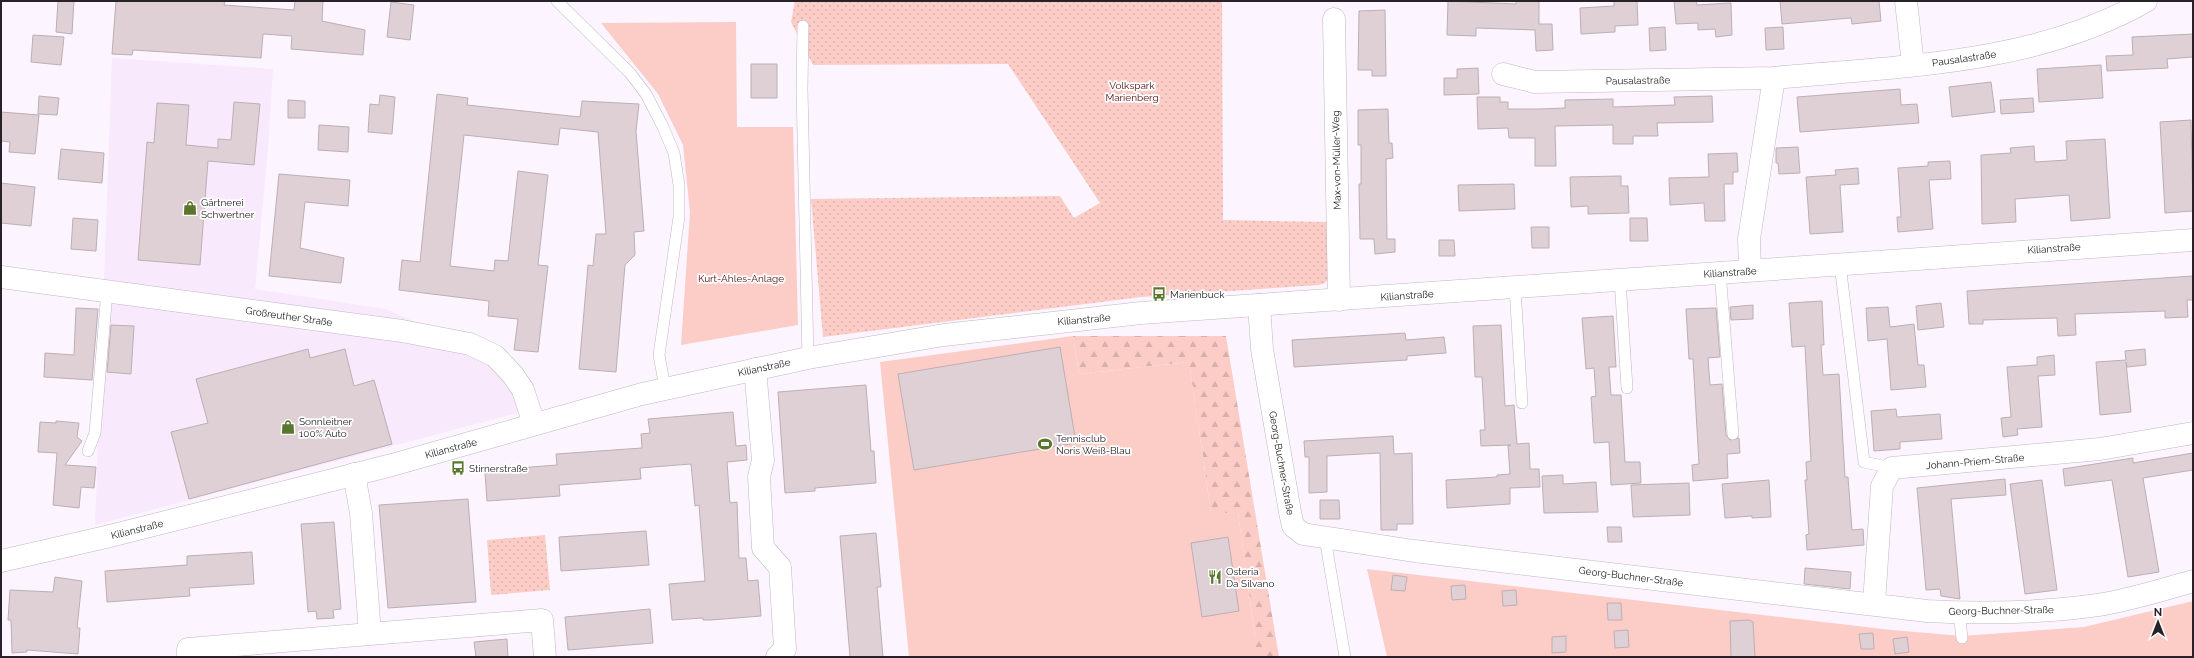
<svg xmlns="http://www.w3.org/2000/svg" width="2194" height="658" font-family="Raleway,sans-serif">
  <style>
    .built { fill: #f8eafc }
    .forest { fill: url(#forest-firs) }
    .park { fill: url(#park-dots) }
    .garden { fill: #fccdc7 }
    .building { fill: #dfd0d6; stroke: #bdaeb4 }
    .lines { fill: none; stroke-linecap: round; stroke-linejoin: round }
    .service-casing { stroke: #bfb6c2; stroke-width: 12 }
    .minor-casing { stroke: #bfb6c2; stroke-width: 23 }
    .secondary-casing { stroke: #bfb6c2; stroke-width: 23 }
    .service { stroke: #fff; stroke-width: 11 }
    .minor { stroke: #fff; stroke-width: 22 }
    .secondary { stroke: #fff; stroke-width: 22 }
    .labels { text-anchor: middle; stroke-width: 3.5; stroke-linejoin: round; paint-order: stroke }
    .street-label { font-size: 10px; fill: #262227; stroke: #fff }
    .park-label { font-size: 10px; fill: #510e0e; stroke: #fff }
    .poi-label { font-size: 10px; fill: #262227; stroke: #fff; text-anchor: start }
  </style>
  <defs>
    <pattern id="forest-firs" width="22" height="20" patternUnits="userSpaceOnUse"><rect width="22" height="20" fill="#fccdc7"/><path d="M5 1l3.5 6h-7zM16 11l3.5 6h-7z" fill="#d8b0ab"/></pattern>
    <pattern id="park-dots" width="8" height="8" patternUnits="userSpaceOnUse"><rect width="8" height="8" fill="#fccdc7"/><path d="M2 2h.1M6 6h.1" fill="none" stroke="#d8b0ab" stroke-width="1.8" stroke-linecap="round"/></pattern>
  </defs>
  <rect width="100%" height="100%" fill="#fcf5ff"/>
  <path class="built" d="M 112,58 L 273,69 L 268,150 L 255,289 L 386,309 L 501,360 L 525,411 L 95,525 Z"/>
  <path class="forest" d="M 1073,336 L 1226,336 L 1279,657 L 1255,657 L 1255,637 L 1238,513 L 1211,513 L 1189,362 L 1079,374 Z"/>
  <path class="park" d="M 795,1 L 1222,1 L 1223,220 L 1329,222 L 1328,279 L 1325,283 L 1319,285 L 1141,297 L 823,337 L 811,199 L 1060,196 L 1074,218 L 1100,203 L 1008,64 L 813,65 L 791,22 Z
    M 545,535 L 550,590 L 491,595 L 487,540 Z"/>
  <path class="garden" d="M 736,22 L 737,127 L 793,127 L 798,325 L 681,345 L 690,212 L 683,145 L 658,94 L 601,23 Z
    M 1073,336 L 1079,374 L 1189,362 L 1211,513 L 1238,513 L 1255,637 L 1255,657 L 909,657 L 880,362 Z
    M 1367,569 L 1892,630 L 1962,636 L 2084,627 L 2193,601 L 2193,657 L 1387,657 Z"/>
  <path class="building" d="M 58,1 L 74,1 L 72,34 L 56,32 Z
    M 116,1 L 225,1 L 224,5 L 294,10 L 295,1 L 323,1 L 322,21 L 365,30 L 363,55 L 291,49 L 292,36 L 263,34 L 261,58 L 133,50 L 132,55 L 112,54 Z
    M 1448,1 L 1516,4 L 1516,1 L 1539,1 L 1539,24 L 1552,24 L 1553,50 L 1536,51 L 1535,30 L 1476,28 L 1476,36 L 1447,35 Z
    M 1614,1 L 1637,1 L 1638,25 L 1615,26 L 1615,32 L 1581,34 L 1580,8 L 1614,6 Z
    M 1674,1 L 1696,1 L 1697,5 L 1731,3 L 1732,35 L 1716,37 L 1715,29 L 1698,30 L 1698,23 L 1676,24 Z
    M 1780,1 L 1879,1 L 1881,21 L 1852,24 L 1851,18 L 1782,24 Z
    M 391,2 L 414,5 L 410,40 L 387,37 Z
    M 1385,10 L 1386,76 L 1372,76 L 1372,70 L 1358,70 L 1359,11 Z
    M 1665,27 L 1666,50 L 1650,51 L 1649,28 Z
    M 1783,27 L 1784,49 L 1766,50 L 1765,28 Z
    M 2193,34 L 2193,57 L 2167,59 L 2168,68 L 2107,71 L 2106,56 L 2133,55 L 2132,37 Z
    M 33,35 L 64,37 L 61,65 L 31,62 Z
    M 751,64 L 777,64 L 777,98 L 751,98 Z
    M 2101,65 L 2103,98 L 2039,102 L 2037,69 Z
    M 1478,68 L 1479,94 L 1444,95 L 1444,78 L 1457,78 L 1457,69 Z
    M 1991,82 L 1995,112 L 1952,117 L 1949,87 Z
    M 1900,89 L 1901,105 L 1917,104 L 1919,123 L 1800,132 L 1797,97 Z
    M 437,94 L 468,98 L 467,105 L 580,117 L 582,101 L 639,104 L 636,131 L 644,231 L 634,232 L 635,255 L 625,265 L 616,372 L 579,369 L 588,265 L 593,266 L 596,234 L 606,234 L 598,132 L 560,128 L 558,145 L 464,135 L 450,266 L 494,271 L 495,260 L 508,261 L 518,171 L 548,175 L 538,265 L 548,266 L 538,352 L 514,350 L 518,319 L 488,316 L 489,301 L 399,290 L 402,260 L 420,262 Z
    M 380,95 L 395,97 L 392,134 L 368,132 L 370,104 L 379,105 Z
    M 39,96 L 59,98 L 57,115 L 38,114 Z
    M 1712,96 L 1713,122 L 1657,123 L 1658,136 L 1633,136 L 1633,144 L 1613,144 L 1613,125 L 1555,126 L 1556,166 L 1535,166 L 1535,138 L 1509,138 L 1508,128 L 1478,129 L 1477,97 L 1500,97 L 1500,102 L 1508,102 L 1508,109 L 1539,109 L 1565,108 L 1565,100 L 1613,99 L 1613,107 L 1675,105 L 1674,97 Z
    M 2033,98 L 2034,112 L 2001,114 L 2000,100 Z
    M 288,100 L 305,101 L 305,118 L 288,118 Z
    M 234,102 L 260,104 L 254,165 L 208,161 L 200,265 L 138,260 L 147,142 L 154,143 L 157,103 L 189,105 L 186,145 L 218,148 L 218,139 L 231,140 Z
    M 1388,109 L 1389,143 L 1392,143 L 1393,158 L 1386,159 L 1387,239 L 1395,239 L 1395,252 L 1375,254 L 1374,239 L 1360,239 L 1359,184 L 1361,184 L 1361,145 L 1358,145 L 1358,110 Z
    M 1,112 L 39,115 L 35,154 L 9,152 L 10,142 L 1,141 Z
    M 2191,120 L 2193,211 L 2165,213 L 2160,122 Z
    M 319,125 L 349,127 L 348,152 L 318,150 Z
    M 2105,139 L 2110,218 L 2071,221 L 2069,195 L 2015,199 L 2016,222 L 1982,224 L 1981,155 L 2011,153 L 2010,148 L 2034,146 L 2035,162 L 2067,160 L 2066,141 Z
    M 1798,147 L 1800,173 L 1779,174 L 1778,163 L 1776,163 L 1776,148 Z
    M 61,149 L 104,153 L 102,183 L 58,179 Z
    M 1737,153 L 1738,172 L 1733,172 L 1733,184 L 1724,184 L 1725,221 L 1705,221 L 1704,203 L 1670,205 L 1669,178 L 1709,177 L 1708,154 Z
    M 1950,161 L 1951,179 L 1929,180 L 1933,229 L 1898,232 L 1897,217 L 1901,217 L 1898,168 L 1928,166 L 1928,162 Z
    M 1858,168 L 1859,184 L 1840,185 L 1843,232 L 1810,234 L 1806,177 L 1836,175 L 1835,170 Z
    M 279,174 L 350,180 L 348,206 L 305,202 L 300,248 L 344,258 L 341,283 L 269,276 Z
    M 1621,176 L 1621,186 L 1628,186 L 1629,213 L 1588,214 L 1588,206 L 1571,207 L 1570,177 Z
    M 1,183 L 35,187 L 31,226 L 1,223 Z
    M 1514,184 L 1515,209 L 1459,211 L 1458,185 Z
    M 73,218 L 98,220 L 96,251 L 71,249 Z
    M 1630,218 L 1647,218 L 1648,241 L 1630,241 Z
    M 1531,227 L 1549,227 L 1549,248 L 1532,248 Z
    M 1439,240 L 1454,240 L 1455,256 L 1439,256 Z
    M 2193,276 L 2193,300 L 2187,300 L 2188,317 L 2165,318 L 2165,311 L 2075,314 L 2076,335 L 2058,336 L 2057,318 L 1983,320 L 1983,324 L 1969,324 L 1967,291 Z
    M 1822,301 L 1824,345 L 1821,345 L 1823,375 L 1839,374 L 1845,477 L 1848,477 L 1852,530 L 1863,529 L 1864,545 L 1807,550 L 1806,535 L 1809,534 L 1805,480 L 1807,480 L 1806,462 L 1811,461 L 1805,346 L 1792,347 L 1789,303 Z
    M 1941,303 L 1944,327 L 1918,330 L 1916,306 Z
    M 1753,305 L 1753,319 L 1731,320 L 1730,307 Z
    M 1888,307 L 1890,327 L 1914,324 L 1918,365 L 1924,365 L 1926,387 L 1891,390 L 1887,339 L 1868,341 L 1866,308 Z
    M 76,308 L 98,309 L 92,380 L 44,377 L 45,353 L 74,355 Z
    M 1716,308 L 1720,357 L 1708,358 L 1710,385 L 1722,384 L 1726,435 L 1730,440 L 1739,438 L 1740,453 L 1727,454 L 1728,478 L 1693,481 L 1692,465 L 1699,464 L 1693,359 L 1689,359 L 1686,309 Z
    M 1613,316 L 1616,367 L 1609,367 L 1611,395 L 1621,395 L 1625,462 L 1640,462 L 1641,483 L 1611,485 L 1609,442 L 1594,443 L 1591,397 L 1596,396 L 1594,368 L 1586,369 L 1582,318 Z
    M 111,325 L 134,326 L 131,374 L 107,372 Z
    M 1501,325 L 1505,406 L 1514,405 L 1517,444 L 1529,443 L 1530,469 L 1539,469 L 1540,487 L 1510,488 L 1510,504 L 1447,508 L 1446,480 L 1497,477 L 1497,475 L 1510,474 L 1508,445 L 1511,445 L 1481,446 L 1480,430 L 1485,430 L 1482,377 L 1475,377 L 1473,326 Z
    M 1405,333 L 1406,340 L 1444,337 L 1446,353 L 1407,356 L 1407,360 L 1294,367 L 1292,340 Z
    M 1060,347 L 1076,443 L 914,470 L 898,374 Z
    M 308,349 L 310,358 L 345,349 L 354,386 L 374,380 L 392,444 L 189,499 L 171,432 L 208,423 L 196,379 Z
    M 2145,349 L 2146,365 L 2127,367 L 2126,362 L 2131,412 L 2100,415 L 2096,362 L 2126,360 L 2125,351 Z
    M 2054,355 L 2055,375 L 2038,376 L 2042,427 L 2017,429 L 2018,435 L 2003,437 L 2001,418 L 2011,417 L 2007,367 L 2037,365 L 2037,357 Z
    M 866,385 L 871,451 L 874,451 L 876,483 L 815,488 L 815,491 L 785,493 L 778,392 Z
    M 1896,409 L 1897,417 L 1940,414 L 1942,439 L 1900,442 L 1900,449 L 1874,451 L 1871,411 Z
    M 733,412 L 736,446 L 746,445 L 747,460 L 727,462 L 730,503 L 737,502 L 739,558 L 746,558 L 748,581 L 758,580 L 761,616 L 711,620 L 703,620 L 703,618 L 672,620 L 669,584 L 705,581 L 699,505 L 695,506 L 691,464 L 640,468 L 641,479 L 559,485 L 560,496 L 487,501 L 485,473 L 492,473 L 492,470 L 557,465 L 556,454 L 642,448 L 641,434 L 650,433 L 648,419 Z
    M 56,421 L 79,423 L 77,437 L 82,441 L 65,465 L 96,467 L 94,488 L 81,487 L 79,508 L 53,505 L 57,453 L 38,452 L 40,422 L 56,423 Z
    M 1393,436 L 1394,454 L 1412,453 L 1413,524 L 1397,524 L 1397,530 L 1381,530 L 1380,453 L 1327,456 L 1327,492 L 1309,493 L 1309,457 L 1305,457 L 1304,441 Z
    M 2193,453 L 2193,470 L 2143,478 L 2159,572 L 2128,577 L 2112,480 L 2065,486 L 2063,469 L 2133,458 L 2133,463 Z
    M 1563,475 L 1563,484 L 1596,482 L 1598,512 L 1544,513 L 1542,476 Z
    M 2005,479 L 2006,495 L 1951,499 L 1960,599 L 1941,596 L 1940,589 L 1926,590 L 1917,488 Z
    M 1769,480 L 1771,517 L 1752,518 L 1752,516 L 1725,518 L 1722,484 Z
    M 2042,480 L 2057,590 L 2025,594 L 2010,484 Z
    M 1689,483 L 1690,515 L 1633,517 L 1631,485 Z
    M 468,499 L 476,602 L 388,608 L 379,505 Z
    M 1320,500 L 1339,500 L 1340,519 L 1320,519 Z
    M 334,522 L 341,609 L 333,610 L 334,618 L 317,619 L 316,611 L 308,612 L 301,524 Z
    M 1607,527 L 1621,527 L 1622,542 L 1608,542 Z
    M 646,531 L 649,565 L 561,571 L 559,537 Z
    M 876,533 L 881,587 L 877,587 L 883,657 L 850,657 L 840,536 Z
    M 1228,537 L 1239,611 L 1202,617 L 1191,543 Z
    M 252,552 L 254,584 L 189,588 L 190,596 L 107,602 L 105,571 L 187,565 L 187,556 Z
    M 1805,568 L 1851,572 L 1850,589 L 1804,584 Z
    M 1393,575 L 1407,577 L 1405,591 L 1391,590 Z
    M 55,577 L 82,581 L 77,628 L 80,628 L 78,654 L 27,650 L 27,652 L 12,653 L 11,620 L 8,620 L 10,590 L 53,592 Z
    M 1465,585 L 1466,599 L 1452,600 L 1451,586 Z
    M 1516,590 L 1517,605 L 1503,606 L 1502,591 Z
    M 1607,603 L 1621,603 L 1622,620 L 1608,620 Z
    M 650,609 L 653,643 L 568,650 L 565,617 Z
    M 1750,620 L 1753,622 L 1755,657 L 1731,657 L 1730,621 Z
    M 1628,630 L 1629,647 L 1615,648 L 1614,631 Z
    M 1873,633 L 1874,649 L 1861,649 L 1859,634 Z
    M 1566,636 L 1566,652 L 1552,653 L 1552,637 Z
    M 1907,637 L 1909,652 L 1895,654 L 1893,639 Z
    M 507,639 L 508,657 L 476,657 L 474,642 Z"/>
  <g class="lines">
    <defs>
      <path id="service" d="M 557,1 L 630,73 L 646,94 L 663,127 L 674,153 L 679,185 L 679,217 L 659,355 L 665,388
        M 803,26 L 802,89 L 808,358
        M 1840,264 L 1864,462 L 1892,468
        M 1720,272 L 1733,434
        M 1620,279 L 1627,388
        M 1515,287 L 1522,403
        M 88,451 L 95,433 L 107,291
        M 1325,538 L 1345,657
        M 1959,612 L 1962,638"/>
      <path id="minor" d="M 1906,1 L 1913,65
        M 1334,19 L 1339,300
        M 1503,74 L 1535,82 L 1774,78
        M 1750,270 L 1749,239 L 1774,78 C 1899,66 2034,65 2146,1
        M 1,277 L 402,331 L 470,344 L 495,356 L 513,375 L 523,390 L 534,424
        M 1259,305 L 1262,349 L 1290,512 L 1293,526 L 1303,534 L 1414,551 L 1927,611 C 1984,614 2041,613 2098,605 C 2130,600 2162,590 2193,581
        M 755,369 L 763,460 L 759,477 L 763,548 L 780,567 L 785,649 L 777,657
        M 1874,603 L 1882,486 L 1892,468 L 2100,449 L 2193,433
        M 370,634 L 542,620 L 545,657
        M 188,657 L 188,649 L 370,634 L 361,513 L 354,474"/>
      <path id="secondary" d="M 1,561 L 106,537 L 392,465 L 642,394 L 808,358 L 944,335 L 1141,313 L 2193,240"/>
    </defs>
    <use href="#service" class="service-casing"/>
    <use href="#minor" class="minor-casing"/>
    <use href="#secondary" class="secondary-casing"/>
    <use href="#service" class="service"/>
    <use href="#minor" class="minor"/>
    <use href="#secondary" class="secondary"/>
  </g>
  <defs>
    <symbol id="shop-bare" viewBox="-9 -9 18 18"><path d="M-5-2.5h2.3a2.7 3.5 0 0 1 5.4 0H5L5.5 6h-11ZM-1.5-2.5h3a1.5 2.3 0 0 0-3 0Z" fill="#58772d" stroke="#fff" stroke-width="2.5" paint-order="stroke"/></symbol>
    <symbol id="bus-bare" viewBox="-9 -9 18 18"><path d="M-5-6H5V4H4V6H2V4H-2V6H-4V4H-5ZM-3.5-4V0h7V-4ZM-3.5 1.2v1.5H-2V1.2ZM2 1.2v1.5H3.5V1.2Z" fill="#58772d" stroke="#fff" stroke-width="2.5" paint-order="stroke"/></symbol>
    <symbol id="stadium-bare" viewBox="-9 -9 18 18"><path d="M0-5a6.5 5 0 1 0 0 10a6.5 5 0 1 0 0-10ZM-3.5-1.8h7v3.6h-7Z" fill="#58772d" stroke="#fff" stroke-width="2.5" paint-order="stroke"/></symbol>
    <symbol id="restaurant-bare" viewBox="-9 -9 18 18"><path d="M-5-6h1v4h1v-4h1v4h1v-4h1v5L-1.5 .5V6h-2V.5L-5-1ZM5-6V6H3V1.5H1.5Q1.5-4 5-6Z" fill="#58772d" stroke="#fff" stroke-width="2.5" paint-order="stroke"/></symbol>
  </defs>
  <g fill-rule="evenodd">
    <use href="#shop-bare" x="180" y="198" width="20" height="20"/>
    <use href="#bus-bare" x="1149" y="284" width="20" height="20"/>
    <use href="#shop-bare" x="278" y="417" width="20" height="20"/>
    <use href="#stadium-bare" x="1035" y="434" width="20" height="20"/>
    <use href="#bus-bare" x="448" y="458" width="20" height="20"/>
    <use href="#restaurant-bare" x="1205" y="567" width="20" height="20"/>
  </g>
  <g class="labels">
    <g class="street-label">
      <text transform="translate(1964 58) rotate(-8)" y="4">Pausalastraße</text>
      <text transform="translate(1638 80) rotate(-1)" y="4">Pausalastraße</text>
      <text transform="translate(1336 160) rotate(-91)" y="4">Max-von-Müller-Weg</text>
      <text transform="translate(2054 248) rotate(-4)" y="4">Kilianstraße</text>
      <text transform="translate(1730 272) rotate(-4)" y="4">Kilianstraße</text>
      <text transform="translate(1407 295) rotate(-4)" y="4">Kilianstraße</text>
      <text transform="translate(289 316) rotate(8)" y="4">Großreuther Straße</text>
      <text transform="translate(1084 319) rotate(-5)" y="4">Kilianstraße</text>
      <text transform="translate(764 367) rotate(-12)" y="4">Kilianstraße</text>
      <text transform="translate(451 448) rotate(-15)" y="4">Kilianstraße</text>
      <text transform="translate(1975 461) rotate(-5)" y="4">Johann-Priem-Straße</text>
      <text transform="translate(1282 463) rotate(80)" y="4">Georg-Buchner-Straße</text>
      <text transform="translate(137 529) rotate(-14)" y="4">Kilianstraße</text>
      <text transform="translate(1631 576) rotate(7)" y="4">Georg-Buchner-Straße</text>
      <text transform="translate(2001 610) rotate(-1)" y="4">Georg-Buchner-Straße</text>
    </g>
    <g class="park-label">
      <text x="1132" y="89">Volkspark<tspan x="1132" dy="12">Marienberg</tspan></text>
      <text x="741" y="282">Kurt-Ahles-Anlage</text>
    </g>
    <g class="poi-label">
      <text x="201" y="206">Gärtnerei<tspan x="201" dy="12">Schwertner</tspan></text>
      <text x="1170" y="298">Marienbuck</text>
      <text x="299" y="425">Sonnleitner<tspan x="299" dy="12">100% Auto</tspan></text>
      <text x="1056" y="442">Tennisclub<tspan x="1056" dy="12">Noris Weiß-Blau</tspan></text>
      <text x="469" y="472">Stirnerstraße</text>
      <text x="1226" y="575">Osteria<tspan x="1226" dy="12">Da Silvano</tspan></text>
    </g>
  </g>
  <rect width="2194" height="658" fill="none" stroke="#262227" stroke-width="4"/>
  <g transform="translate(2158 622)" stroke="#ffffff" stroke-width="3" paint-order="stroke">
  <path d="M0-3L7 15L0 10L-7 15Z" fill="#262227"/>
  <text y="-6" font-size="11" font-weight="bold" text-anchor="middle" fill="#262227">N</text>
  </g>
</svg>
